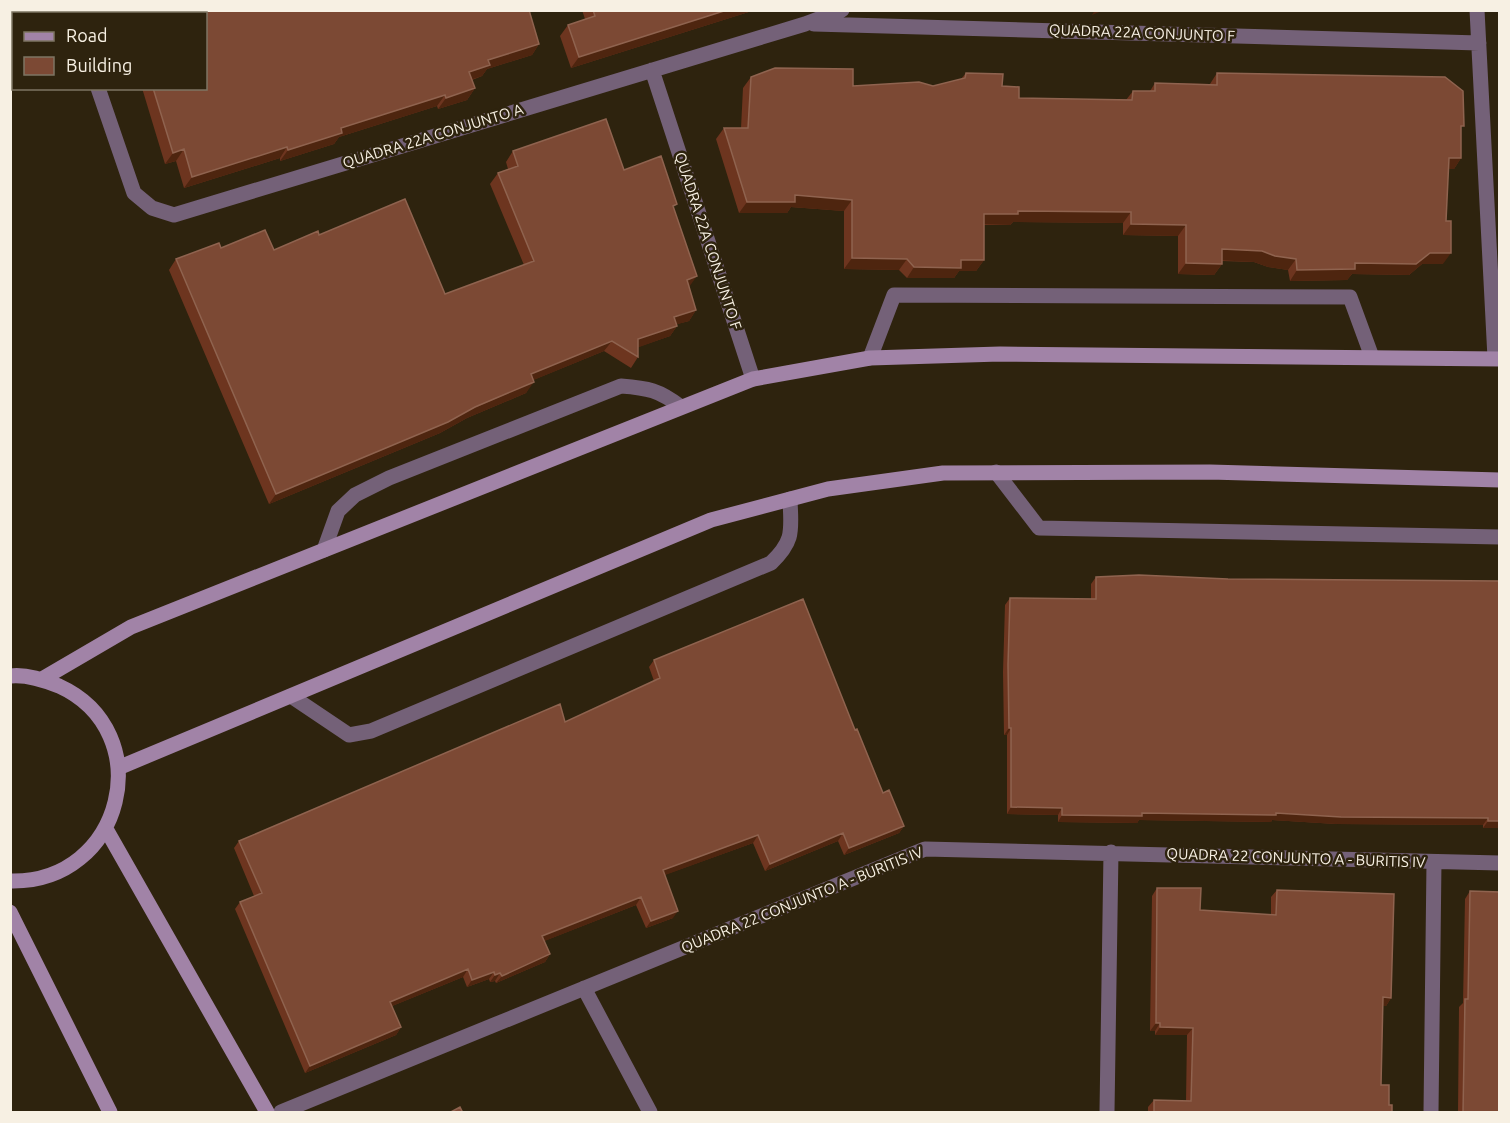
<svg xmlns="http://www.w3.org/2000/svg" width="1510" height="1123" font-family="Ubuntu,sans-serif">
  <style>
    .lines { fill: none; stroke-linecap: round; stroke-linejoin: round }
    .street { stroke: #746178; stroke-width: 15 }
    .secondary { stroke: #a183a7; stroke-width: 15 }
    .wall { fill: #6d351f }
    .shaded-wall { fill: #4e250f }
    .building { fill: #7c4934; stroke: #8f634f; stroke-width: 1.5 }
    .labels { text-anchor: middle; stroke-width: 5; stroke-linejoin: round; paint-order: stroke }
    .street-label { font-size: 15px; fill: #f7f0e3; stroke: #2e230e }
  </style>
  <rect width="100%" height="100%" fill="#2e230e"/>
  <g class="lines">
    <path class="street" d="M 71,10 L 72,14
      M 1477,10 L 1495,358
      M 814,24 L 1479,43
      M 652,70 L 753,379
      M 98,88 L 134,193 L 152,208 L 174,215 L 805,24 L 842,10
      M 870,358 L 894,295 L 1350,297 L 1372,357
      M 996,472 L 1039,528 L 1500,537
      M 324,550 L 338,511 L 355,495 L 389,478 L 621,386 C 648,388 659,390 681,407
      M 291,696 L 349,735 L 371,731 L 771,563 C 795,540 791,530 790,499
      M 584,988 L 650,1112
      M 281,1112 L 925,849 L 1500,863
      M 1107,1112 L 1111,852
      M 1431,1112 L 1434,862"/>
    <path class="secondary" d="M 10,676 C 27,674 44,680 59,686 C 160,732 124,884 10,881
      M 42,679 L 131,627 L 753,379 L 870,358 L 1000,354 L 1500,359
      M 118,768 L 711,520 L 828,489 L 943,473 L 1210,472 L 1500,480
      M 106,829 L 267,1112
      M 10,912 L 110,1112"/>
  </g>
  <path class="wall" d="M 113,10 L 529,10 L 539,44 L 532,55 L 487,69 L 482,76 L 472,80 L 475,88 L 467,100 L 438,109 L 437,106 L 339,137 L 334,144 L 280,161 L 280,158 L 184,188 L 176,161 L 165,164 L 142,88 L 206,88 L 206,14 L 114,14 Z
    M 582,10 L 755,10 L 571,68 L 560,36 L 568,25 L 585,19 Z
    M 966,73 L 1002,86 L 1019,98 L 1126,100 L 1133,91 L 1150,91 L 1155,83 L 1210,84 L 1217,73 L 1461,130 L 1461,158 L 1454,169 L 1448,169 L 1443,264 L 1422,264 L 1409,275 L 1352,274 L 1347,280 L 1290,281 L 1288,270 L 1268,267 L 1254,262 L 1222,261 L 1222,264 L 1214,275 L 1178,274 L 1178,236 L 1123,235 L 1123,223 L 1013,222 L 1010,225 L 984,225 L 984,260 L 976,271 L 959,271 L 954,278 L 907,278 L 899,270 L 844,269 L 844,211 L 791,207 L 787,213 L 739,213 L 716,139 L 724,128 L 741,128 L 743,88 L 751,77 L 853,86 L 933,86 L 961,79 Z
    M 513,151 L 624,170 L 674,209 L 689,287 L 696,310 L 689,321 L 677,324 L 677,326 L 670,336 L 638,347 L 638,357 L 631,368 L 604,351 L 533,380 L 526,393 L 467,418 L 440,433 L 269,504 L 169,270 L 176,259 L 221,248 L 274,250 L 319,235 L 445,294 L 524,265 L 490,184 L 498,173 L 508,169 L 506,162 Z
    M 1096,577 L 1228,579 L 1500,828 L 1483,828 L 1483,825 L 1336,824 L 1272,820 L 1271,822 L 1139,820 L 1137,823 L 1058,822 L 1058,815 L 1007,814 L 1007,735 L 1004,735 L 1003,672 L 1005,605 L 1010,598 L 1091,599 L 1091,584 Z
    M 654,660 L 855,730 L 883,793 L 904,826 L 899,833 L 844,855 L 838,841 L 765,871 L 753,843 L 664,875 L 673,918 L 646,928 L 636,905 L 544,941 L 550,954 L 545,962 L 496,983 L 495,981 L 490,982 L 489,979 L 467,987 L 463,977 L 392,1006 L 401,1027 L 396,1035 L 305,1073 L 235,909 L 240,902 L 254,896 L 234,848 L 239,841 L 565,722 L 654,681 L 649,667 Z
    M 1157,888 L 1200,910 L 1271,915 L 1271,897 L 1277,890 L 1391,998 L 1386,1006 L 1383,1005 L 1381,1085 L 1392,1113 L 1148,1113 L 1148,1107 L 1154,1100 L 1186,1101 L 1187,1035 L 1155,1035 L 1155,1031 L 1150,1031 L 1152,896 Z
    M 1470,891 L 1500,1113 L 1458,1113 L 1459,1007 L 1463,1003 L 1465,899 Z"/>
  <path class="shaded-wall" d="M 727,10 L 755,10 L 571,68 L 579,57 Z
    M 1095,10 L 1104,10 L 1092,15 Z
    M 539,44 L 532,55 L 487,69 L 482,76 L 461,83 L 469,72 L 488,60 Z
    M 475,88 L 467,100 L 438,109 L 446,98 Z
    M 445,95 L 437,106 L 339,137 L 334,144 L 280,161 L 288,150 L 341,128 Z
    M 287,147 L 280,158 L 184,188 L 192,177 Z
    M 184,149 L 176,161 L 165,164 L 173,153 Z
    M 1449,158 L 1461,158 L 1454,169 L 1441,169 Z
    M 795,195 L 852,200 L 844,211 L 791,207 L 787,213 L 739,213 L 747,202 Z
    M 1018,211 L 1131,212 L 1123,223 L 1013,222 L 1010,225 L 976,224 L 984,214 Z
    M 1131,224 L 1186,225 L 1178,236 L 1123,235 Z
    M 1222,249 L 1262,251 L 1296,259 L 1288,270 L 1268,267 L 1254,262 L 1215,260 Z
    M 1430,253 L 1451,253 L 1443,264 L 1422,264 L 1409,275 L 1352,274 L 1347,280 L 1290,281 L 1297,270 Z
    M 852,258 L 907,259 L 899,270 L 844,269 Z
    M 961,260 L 984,260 L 976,271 L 959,271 L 954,278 L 907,278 L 914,267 Z
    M 1186,263 L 1222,264 L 1214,275 L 1178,274 Z
    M 697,276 L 689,287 L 679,290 L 687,280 Z
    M 696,310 L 689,321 L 667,327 L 674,317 Z
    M 677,326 L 670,336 L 631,350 L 638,339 Z
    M 612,341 L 604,351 L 524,384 L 531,374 Z
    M 534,382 L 526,393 L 467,418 L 440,433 L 269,504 L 276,494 Z
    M 1009,728 L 1011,728 L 1007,735 L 1004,735 Z
    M 1011,807 L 1062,808 L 1058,815 L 1007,814 Z
    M 1142,813 L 1276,813 L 1488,818 L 1483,825 L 1336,824 L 1272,820 L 1271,822 L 1139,820 L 1137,823 L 1058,822 L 1062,815 Z
    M 1488,821 L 1500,821 L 1500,828 L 1483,828 Z
    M 904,826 L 899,833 L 844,855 L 849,848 Z
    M 843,833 L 838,841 L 765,871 L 770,864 Z
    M 758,835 L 753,843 L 657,878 L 663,870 Z
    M 641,897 L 636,905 L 537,944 L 542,936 Z
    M 678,911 L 673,918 L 646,928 L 651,921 Z
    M 550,954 L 545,962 L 496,983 L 502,976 Z
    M 468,969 L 463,977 L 385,1009 L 390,1002 Z
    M 494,972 L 489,979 L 467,987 L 472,980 Z
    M 500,973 L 495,981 L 490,982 L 495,975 Z
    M 1383,997 L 1391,998 L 1386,1006 L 1378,1005 Z
    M 1156,1023 L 1160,1023 L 1155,1031 L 1150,1031 Z
    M 401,1027 L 396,1035 L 305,1073 L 310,1066 Z
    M 1160,1027 L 1193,1028 L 1187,1035 L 1155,1035 Z"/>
  <path class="building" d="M 124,10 L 529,10 L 539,44 L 488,60 L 490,65 L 469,72 L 475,88 L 446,98 L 445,95 L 341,128 L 342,133 L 288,150 L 287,147 L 192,177 L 184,149 L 173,153 L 153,88 L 206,88 L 206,14 L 125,14 Z
    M 593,10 L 727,10 L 579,57 L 568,25 L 595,16 Z
    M 775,68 L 853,69 L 853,86 L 919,82 L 933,86 L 965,78 L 966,73 L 1003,74 L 1002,86 L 1019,87 L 1019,98 L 1132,100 L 1133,91 L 1155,91 L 1155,83 L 1217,85 L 1217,73 L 1445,77 L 1463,91 L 1464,126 L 1461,126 L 1461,158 L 1449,158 L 1446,221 L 1451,221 L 1451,253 L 1430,253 L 1416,264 L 1355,263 L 1355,269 L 1297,270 L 1296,259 L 1275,256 L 1262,251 L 1222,249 L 1222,264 L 1186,263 L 1186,225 L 1131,224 L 1131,212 L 1018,211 L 1018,214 L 984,214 L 984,260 L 961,260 L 961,268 L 914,267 L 907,259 L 852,258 L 852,200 L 795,195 L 795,202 L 747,202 L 724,128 L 748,128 L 751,77 Z
    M 606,119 L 624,170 L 661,156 L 677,204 L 673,206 L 697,276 L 687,280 L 696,310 L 674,317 L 677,326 L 638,339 L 638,357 L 612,341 L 531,374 L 534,382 L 475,407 L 448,422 L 276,494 L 176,259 L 219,243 L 221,248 L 265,230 L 274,250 L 318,231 L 319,235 L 405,199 L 445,294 L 534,261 L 498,173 L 518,166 L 513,151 Z
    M 1139,575 L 1228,579 L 1500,581 L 1500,821 L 1488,821 L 1488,818 L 1341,817 L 1276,813 L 1276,815 L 1142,813 L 1142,816 L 1062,815 L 1062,808 L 1011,807 L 1011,728 L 1009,728 L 1008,665 L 1010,598 L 1096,599 L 1096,577 Z
    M 803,599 L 855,730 L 857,729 L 883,793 L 889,790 L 904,826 L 849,848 L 843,833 L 770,864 L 758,835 L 663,870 L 678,911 L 651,921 L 641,897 L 542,936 L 550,954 L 502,976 L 500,973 L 495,975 L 494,972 L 472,980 L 468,969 L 390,1002 L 401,1027 L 310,1066 L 240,902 L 262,893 L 239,841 L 560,704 L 565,722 L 660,678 L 654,660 Z
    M 1157,888 L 1201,888 L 1200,910 L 1276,915 L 1277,890 L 1394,894 L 1391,998 L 1383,997 L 1381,1085 L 1389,1085 L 1389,1105 L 1392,1105 L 1392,1113 L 1154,1113 L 1154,1100 L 1191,1101 L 1193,1028 L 1160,1027 L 1160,1023 L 1156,1023 Z
    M 1470,891 L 1500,892 L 1500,1113 L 1463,1113 L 1465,999 L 1468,999 Z
    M 460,1107 L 463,1113 L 449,1113 Z"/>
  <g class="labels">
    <g class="street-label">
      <text transform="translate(1142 33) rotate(2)" y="5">QUADRA 22A CONJUNTO F</text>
      <text transform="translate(433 136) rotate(-17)" y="5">QUADRA 22A CONJUNTO A</text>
      <text transform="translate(708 241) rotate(72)" y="5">QUADRA 22A CONJUNTO F</text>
      <text transform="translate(1296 858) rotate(2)" y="5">QUADRA 22 CONJUNTO A - BURITIS IV</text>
      <text transform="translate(802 900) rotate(-22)" y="5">QUADRA 22 CONJUNTO A - BURITIS IV</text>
    </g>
  </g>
  <rect width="1510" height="1123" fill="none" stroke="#f7f0e3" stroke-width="24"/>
  <rect x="12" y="12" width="195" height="78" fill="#2e230e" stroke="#7e7563" stroke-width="1.5"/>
  <rect x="24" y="32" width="30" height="9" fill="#a183a7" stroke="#7e7563" stroke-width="1.5"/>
  <text x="66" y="42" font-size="18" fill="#f7f0e3">Road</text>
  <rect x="24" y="57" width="30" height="18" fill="#7c4934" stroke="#7e7563" stroke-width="1.5"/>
  <text x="66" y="72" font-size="18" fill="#f7f0e3">Building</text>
</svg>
